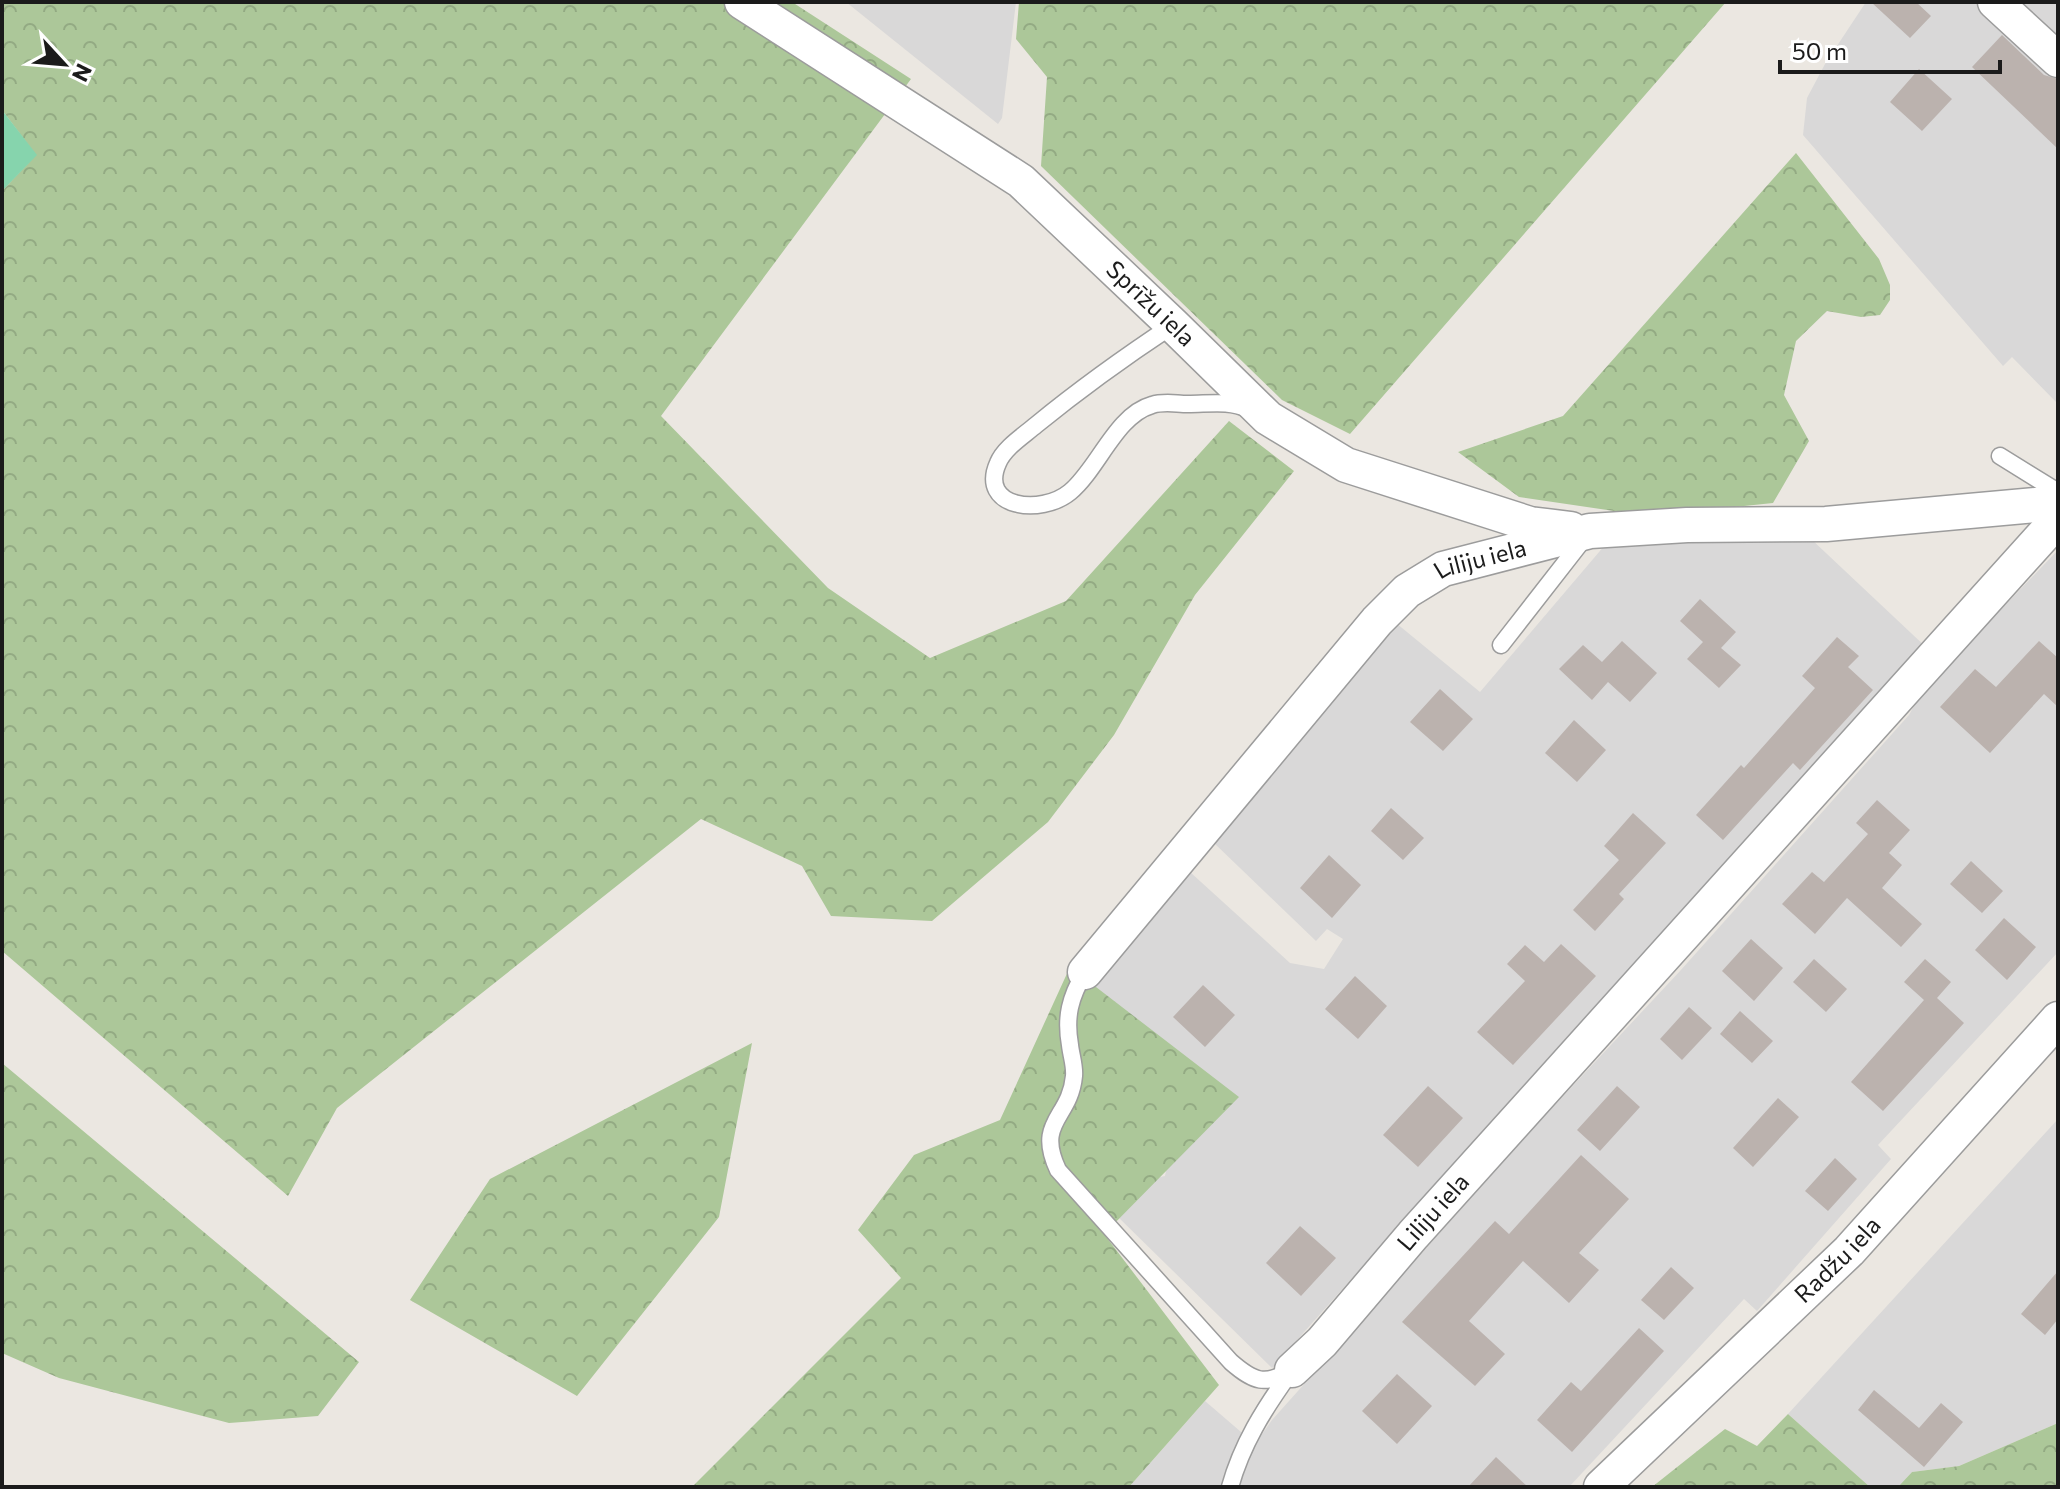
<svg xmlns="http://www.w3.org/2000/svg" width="2060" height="1489" font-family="Commissioner,sans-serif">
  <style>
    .residential { fill: #d9d8d8 }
    .forest { fill: url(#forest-crowns) }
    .pitch { fill: #86d4ad }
    .building { fill: #bbb2ae }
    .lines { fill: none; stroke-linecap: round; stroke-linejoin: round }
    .service-casing { stroke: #9c9c9c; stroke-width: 19 }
    .minor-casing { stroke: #9c9c9c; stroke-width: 37 }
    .service { stroke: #fff; stroke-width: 16 }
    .minor { stroke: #fff; stroke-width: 34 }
    .labels { text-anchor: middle; stroke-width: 6; stroke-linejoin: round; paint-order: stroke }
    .street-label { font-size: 24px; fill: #1b1b1b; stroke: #fff }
  </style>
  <defs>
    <pattern id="forest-crowns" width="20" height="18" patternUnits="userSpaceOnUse" patternTransform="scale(2)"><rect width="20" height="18" fill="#acc799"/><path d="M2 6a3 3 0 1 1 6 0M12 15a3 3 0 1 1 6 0" fill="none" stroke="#93aa83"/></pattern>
  </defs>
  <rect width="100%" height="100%" fill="#ebe7e1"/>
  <path class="residential" d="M 846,2 L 1016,2 L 1002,118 L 998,124 Z
    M 1866,2 L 1982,2 L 2058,76 L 2058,404 L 2012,357 L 2003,366 L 1803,135 L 1807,98 L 1825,64 Z
    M 2018,2 L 2058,2 L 2058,38 Z
    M 1810,538 L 1928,649 L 1667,933 L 1570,1034 L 1272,1368 L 1117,1216 L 1151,1179 L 1165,1176 L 1182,1091 L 1084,998 L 1190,872 L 1290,963 L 1324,969 L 1343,939 L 1327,929 L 1316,941 L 1214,843 L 1396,623 L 1480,692 L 1605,545 Z
    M 2058,550 L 2058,952 L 1878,1145 L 1891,1159 L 1757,1311 L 1744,1299 L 1569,1487 L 1129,1487 L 1205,1401 L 1255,1444 L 1272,1420 L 1539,1122 L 1680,971 L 1909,715 L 1921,693 Z
    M 2058,1119 L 2058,1423 L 1959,1466 L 1912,1472 L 1898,1487 L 1870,1487 L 1788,1414 Z"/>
  <path class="forest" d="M 2,2 L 792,2 L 911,79 L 661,416 L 828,588 L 930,658 L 1066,601 L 1229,421 L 1294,471 L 1195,595 L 1114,735 L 1048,822 L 932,921 L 831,916 L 802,866 L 701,819 L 337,1108 L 288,1196 L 2,951 L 2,191 L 36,155 L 2,110 Z
    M 1019,2 L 1726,2 L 1350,434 L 1282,400 L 1041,166 L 1047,77 L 1016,39 Z
    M 1796,153 L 1879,259 L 1890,285 L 1890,300 L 1880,315 L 1861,317 L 1827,311 L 1796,341 L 1784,395 L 1809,441 L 1773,503 L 1648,516 L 1519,497 L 1458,452 L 1563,416 Z
    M 1070,967 L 1239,1097 L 1104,1234 L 1219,1385 L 1129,1487 L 692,1487 L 901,1278 L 858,1230 L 914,1155 L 1000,1120 Z
    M 752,1043 L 719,1217 L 577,1396 L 410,1300 L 490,1179 Z
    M 2,1063 L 359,1362 L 318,1416 L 229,1423 L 59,1378 L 2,1353 Z
    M 1788,1414 L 1870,1487 L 1652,1487 L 1725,1429 L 1757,1446 Z
    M 2058,1423 L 2058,1487 L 1898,1487 L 1912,1472 L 1959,1466 Z"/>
  <path class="pitch" d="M 2,110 L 37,155 L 2,191 Z"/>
  <path class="building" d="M 1871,2 L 1916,2 L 1931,16 L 1910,38 Z
    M 2002,35 L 2044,75 L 2058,79 L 2058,149 L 1972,67 Z
    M 1919,69 L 1952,99 L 1922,131 L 1890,102 Z
    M 1700,599 L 1736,632 L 1721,648 L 1741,665 L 1719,688 L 1687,659 L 1703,642 L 1680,621 Z
    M 1837,637 L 1859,656 L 1848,667 L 1873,690 L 1800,770 L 1793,763 L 1723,840 L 1696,815 L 1741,765 L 1744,768 L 1815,688 L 1802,676 Z
    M 1622,641 L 1657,673 L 1630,702 L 1608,682 L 1592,700 L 1559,669 L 1583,645 L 1602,662 Z
    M 2039,641 L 2058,658 L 2058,707 L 2044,694 L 1990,753 L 1940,707 L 1975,669 L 1996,687 Z
    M 1440,689 L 1473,719 L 1443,751 L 1410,722 Z
    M 1574,720 L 1606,750 L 1577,782 L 1545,753 Z
    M 1877,800 L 1910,830 L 1889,853 L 1902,865 L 1882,888 L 1922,924 L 1901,947 L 1847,898 L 1815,934 L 1782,904 L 1812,872 L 1824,882 L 1868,834 L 1856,823 Z
    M 1391,808 L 1424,838 L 1403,860 L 1371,831 Z
    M 1633,813 L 1666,843 L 1619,894 L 1624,899 L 1595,931 L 1573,910 L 1619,860 L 1604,846 Z
    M 1329,855 L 1361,885 L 1332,918 L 1300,888 Z
    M 1971,861 L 2003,891 L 1982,913 L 1950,884 Z
    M 2004,918 L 2036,947 L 2007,980 L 1975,950 Z
    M 1751,939 L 1783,968 L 1754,1001 L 1722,971 Z
    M 1561,944 L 1596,976 L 1513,1065 L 1477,1032 L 1525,981 L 1507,964 L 1525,945 L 1544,962 Z
    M 1814,959 L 1847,989 L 1826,1012 L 1793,982 Z
    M 1925,959 L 1951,982 L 1937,998 L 1964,1023 L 1883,1111 L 1851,1082 L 1924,1000 L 1904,982 Z
    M 1355,976 L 1387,1006 L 1358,1039 L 1325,1009 Z
    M 1203,985 L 1235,1015 L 1205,1047 L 1173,1017 Z
    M 1689,1007 L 1712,1028 L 1682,1060 L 1660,1039 Z
    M 1740,1011 L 1773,1041 L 1752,1063 L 1720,1034 Z
    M 1428,1086 L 1463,1118 L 1418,1167 L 1383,1135 Z
    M 1617,1086 L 1640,1107 L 1600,1151 L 1577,1130 Z
    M 1778,1098 L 1799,1117 L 1753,1167 L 1733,1148 Z
    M 1581,1155 L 1629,1199 L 1579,1253 L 1599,1270 L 1569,1303 L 1523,1261 L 1469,1321 L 1505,1354 L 1475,1386 L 1402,1322 L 1495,1221 L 1509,1234 Z
    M 1835,1158 L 1857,1179 L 1828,1211 L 1805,1191 Z
    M 1300,1226 L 1336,1258 L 1301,1296 L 1266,1263 Z
    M 1671,1267 L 1694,1288 L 1664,1320 L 1641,1300 Z
    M 2058,1271 L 2058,1319 L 2045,1335 L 2021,1314 Z
    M 1639,1328 L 1664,1351 L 1572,1452 L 1537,1420 L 1571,1382 L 1581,1391 Z
    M 1397,1374 L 1432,1406 L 1397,1444 L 1362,1411 Z
    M 1874,1390 L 1919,1428 L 1941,1403 L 1963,1422 L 1924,1467 L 1858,1410 Z
    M 1496,1457 L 1528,1487 L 1468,1487 Z"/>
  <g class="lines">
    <defs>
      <path id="service" d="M 1173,325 C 1126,356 1080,389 1036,425 C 1023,436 1004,448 998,463 C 978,508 1041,516 1070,492 C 1098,469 1116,415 1152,405 C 1164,401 1176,404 1188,404 C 1209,404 1229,400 1248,409
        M 2000,456 L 2058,492
        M 1501,645 L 1586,536
        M 1085,972 C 1070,997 1065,1017 1070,1045 C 1071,1055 1075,1066 1074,1076 C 1070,1119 1035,1121 1058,1170 L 1231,1362 C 1254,1382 1265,1386 1292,1370
        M 1230,1487 C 1242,1444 1264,1409 1290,1373"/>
      <g id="minor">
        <path id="s1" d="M 742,2 L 1021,181 L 1173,325 L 1268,418 L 1346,465 L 1530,524 L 1571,529"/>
        <path d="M 1995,2 L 2058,60"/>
        <path id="s2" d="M 1085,972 L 1377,621 L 1407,591 L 1443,569 L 1590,531 L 1687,525 L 1826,524 L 2058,503"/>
        <path id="s3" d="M 1292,1370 L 1322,1342 L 1413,1235 L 2058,519"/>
        <path id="s4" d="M 1601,1487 L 1849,1251 L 2058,1019"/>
      </g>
    </defs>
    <use href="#service" class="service-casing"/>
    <use href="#minor" class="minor-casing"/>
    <use href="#service" class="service"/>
    <use href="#minor" class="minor"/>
  </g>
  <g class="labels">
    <g class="street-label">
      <text dy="8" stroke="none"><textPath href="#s1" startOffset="510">Sprīžu iela</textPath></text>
      <text dy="8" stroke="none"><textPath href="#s2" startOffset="580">Liliju iela</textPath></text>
      <text dy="8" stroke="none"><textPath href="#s3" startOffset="212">Liliju iela</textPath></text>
      <text dy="8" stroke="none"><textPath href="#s4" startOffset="328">Radžu iela</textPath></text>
    </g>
  </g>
  <rect width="2060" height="1489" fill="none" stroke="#1b1b1b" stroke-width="8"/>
  <g transform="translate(64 64) rotate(116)" stroke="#ffffff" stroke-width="6" paint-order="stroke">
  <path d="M0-6L14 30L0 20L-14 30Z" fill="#1b1b1b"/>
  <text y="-12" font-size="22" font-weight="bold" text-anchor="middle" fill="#1b1b1b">N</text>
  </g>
  <path d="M1780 60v12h220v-12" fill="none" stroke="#1b1b1b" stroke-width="4"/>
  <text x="1792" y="60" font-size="24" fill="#1b1b1b" stroke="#ffffff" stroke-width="6" paint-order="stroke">50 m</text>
</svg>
